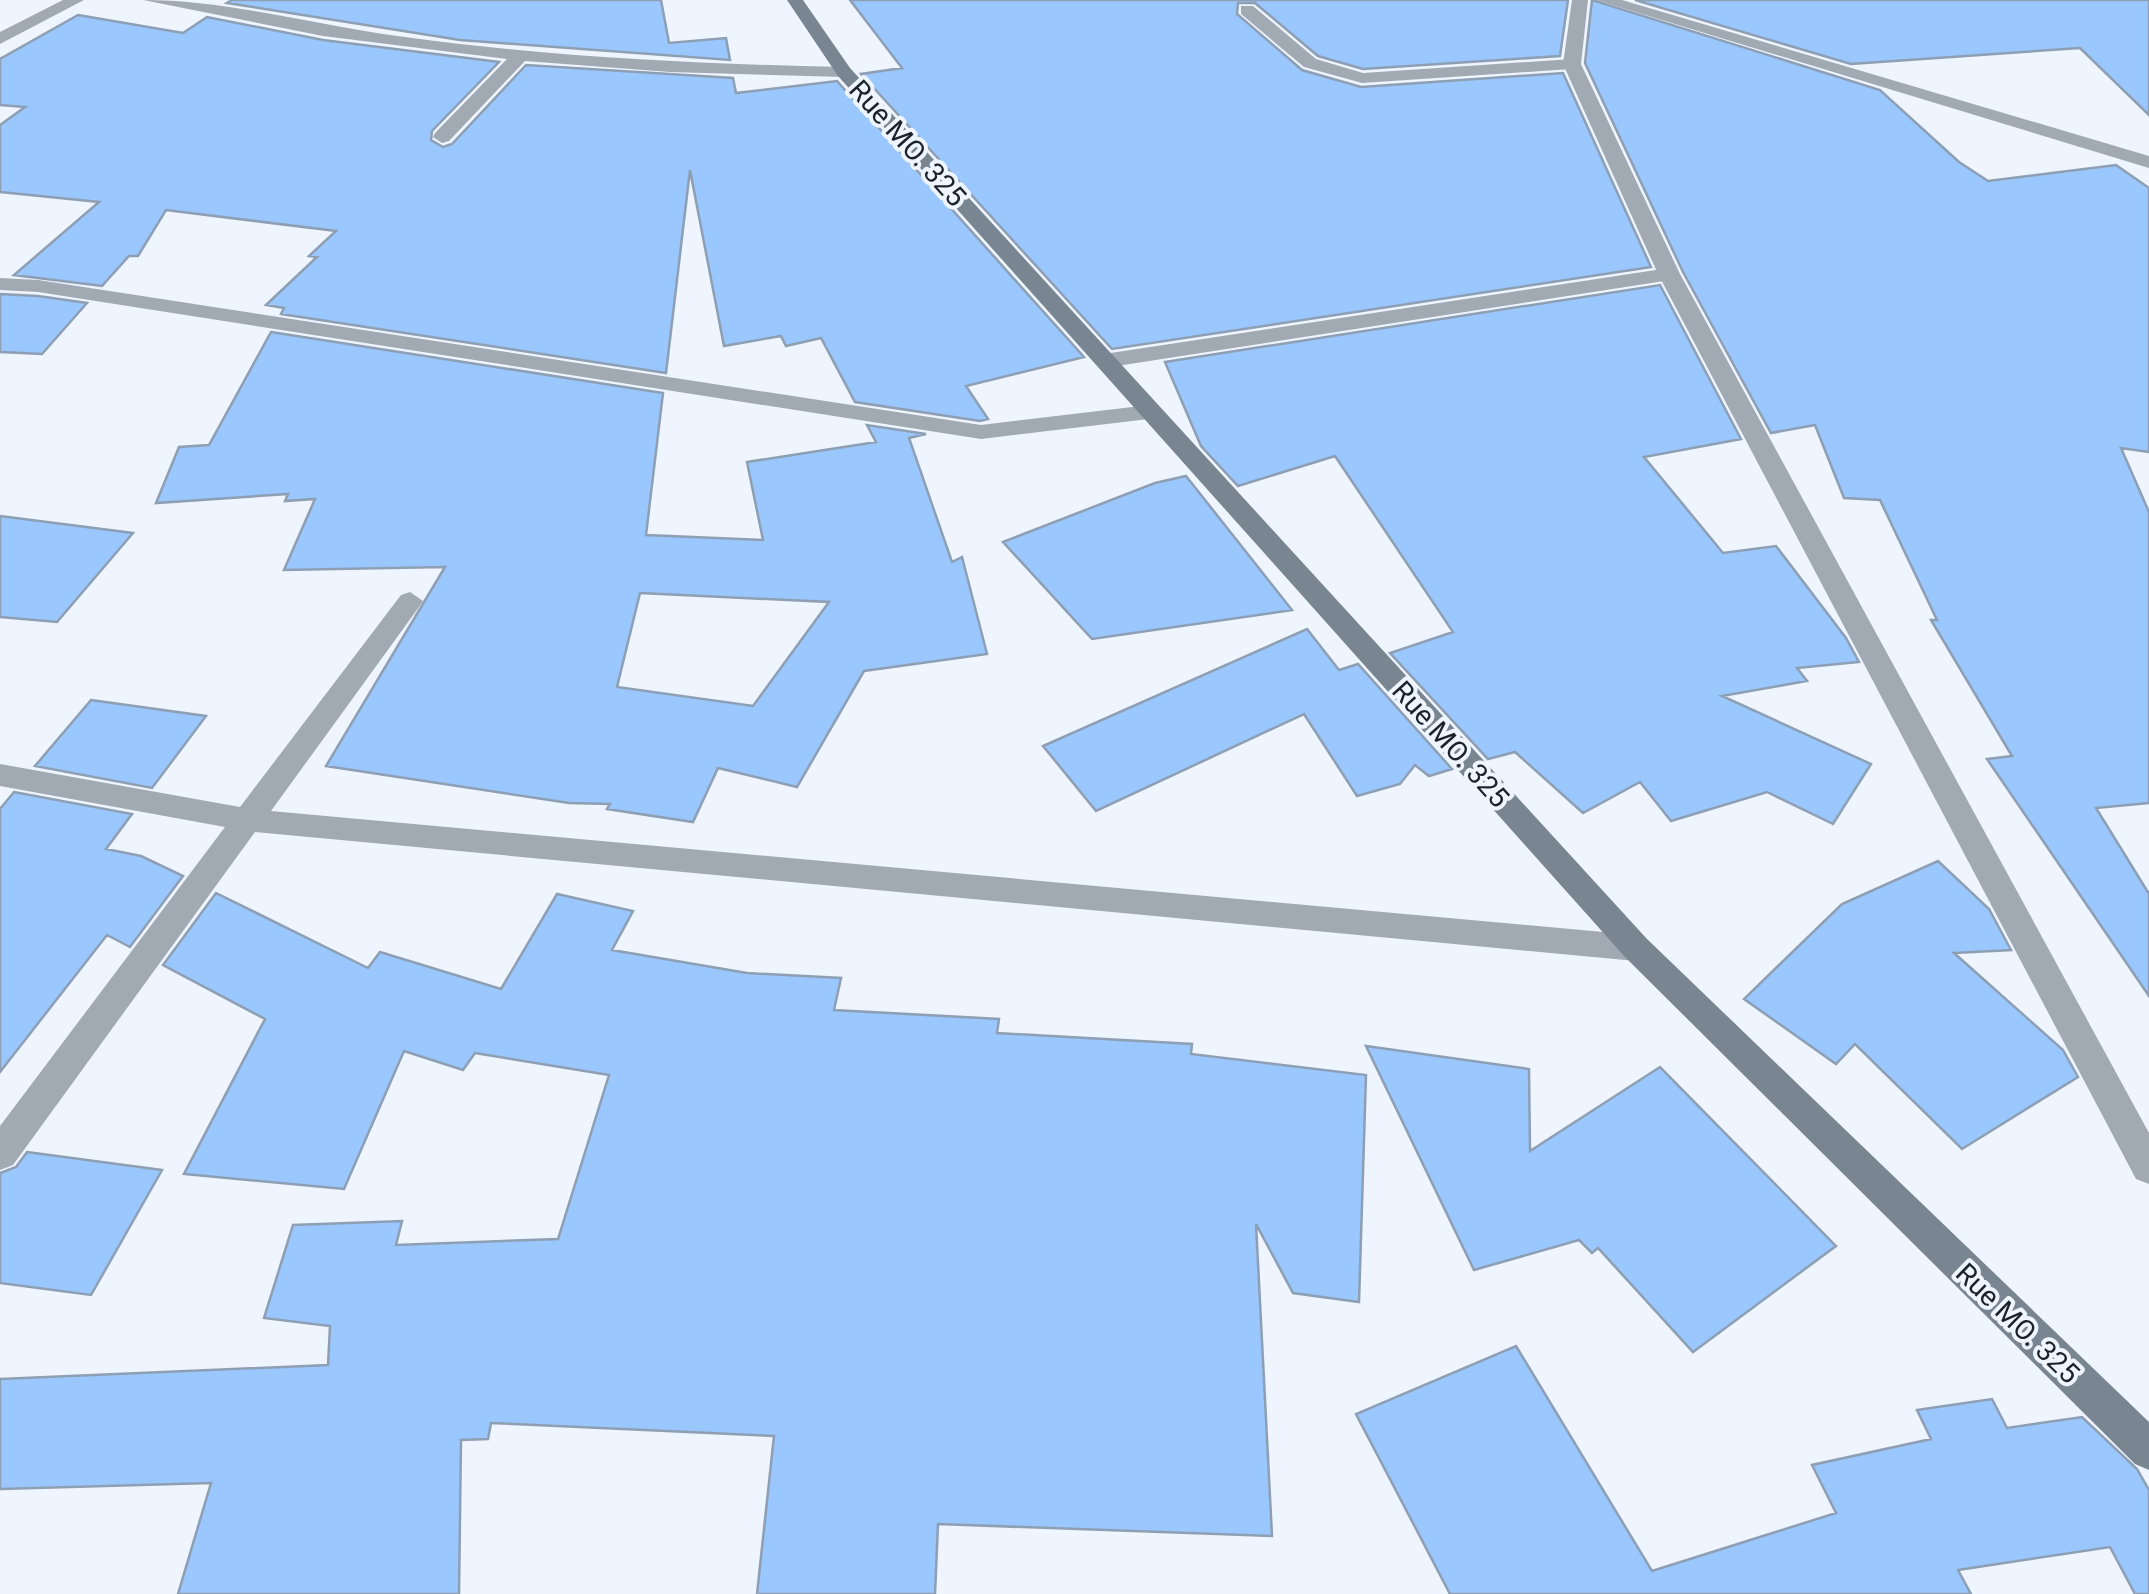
<svg xmlns="http://www.w3.org/2000/svg" width="2149" height="1594" font-family="Roboto,sans-serif">
  <style>
    .building { fill: #99c7fe; stroke: #8e9fb4; stroke-width: 2.5; fill-rule: evenodd }
    .lines { fill: none; stroke-linecap: round; stroke-linejoin: round }
    .lane { fill: #a1a9b2; fill-rule: evenodd }
    .street { fill: #a1a9b2; fill-rule: evenodd }
    .secondary { fill: #7a8592; fill-rule: evenodd }
    .labels { text-anchor: middle; stroke-width: 8; stroke-linejoin: round; paint-order: stroke }
    .street-label { font-size: 28px; fill: #1b222a; stroke: #eef5fe }
  </style>
  <rect width="100%" height="100%" fill="#eef5fe"/>
  <path class="building" d="M 232,0 L 661,0 L 669,43 L 726,38 L 730,60 L 460,40 L 227,3 Z
    M 850,0 L 1568,0 L 1560,56 L 1363,69 L 1318,56 L 1255,3 L 1238,3 L 1237,14 L 1302,70 L 1361,87 L 1563,73 L 1651,267 L 1112,349 L 861,74 L 902,68 Z
    M 1592,0 L 1880,90 L 1959,162 L 1988,181 L 2116,165 L 2149,188 L 2149,452 L 2121,448 L 2149,512 L 2149,803 L 2096,808 L 2149,894 L 2149,996 L 1987,759 L 2012,756 L 1931,620 L 1937,620 L 1880,500 L 1844,498 L 1815,425 L 1771,433 L 1683,272 L 1585,63 Z
    M 1635,0 L 2149,0 L 2149,115 L 2080,48 L 1851,64 Z
    M 78,15 L 183,33 L 207,17 L 323,40 L 499,62 L 432,131 L 431,140 L 443,147 L 452,144 L 526,65 L 733,78 L 736,93 L 837,81 L 1084,357 L 966,386 L 988,419 L 980,421 L 855,402 L 821,338 L 786,346 L 781,336 L 724,346 L 690,170 L 666,373 L 281,314 L 284,308 L 266,305 L 317,257 L 309,256 L 336,231 L 166,210 L 138,256 L 129,256 L 102,286 L 14,275 L 99,202 L 0,192 L 0,125 L 25,107 L 0,105 L 0,59 Z
    M 1660,285 L 1741,439 L 1644,457 L 1723,553 L 1776,546 L 1846,638 L 1859,662 L 1797,668 L 1807,681 L 1722,696 L 1871,764 L 1833,824 L 1767,792 L 1671,821 L 1640,782 L 1583,813 L 1515,752 L 1488,759 L 1390,653 L 1453,632 L 1335,456 L 1238,486 L 1201,446 L 1165,362 Z
    M 0,294 L 38,296 L 87,303 L 42,354 L 0,352 Z
    M 271,332 L 663,393 L 646,535 L 763,540 L 747,462 L 876,442 L 867,425 L 926,434 L 909,438 L 952,562 L 962,557 L 987,654 L 864,671 L 797,787 L 718,768 L 693,822 L 607,809 L 610,804 L 569,803 L 326,766 L 445,567 L 284,570 L 315,499 L 285,501 L 288,494 L 156,503 L 179,447 L 209,445 ZM 640,593 L 829,602 L 753,706 L 617,687 Z
    M 1186,476 L 1292,610 L 1092,639 L 1003,542 L 1155,483 Z
    M 0,516 L 133,533 L 57,622 L 0,617 Z
    M 1307,629 L 1339,670 L 1358,664 L 1452,769 L 1429,776 L 1415,765 L 1400,784 L 1357,796 L 1304,714 L 1096,811 L 1043,746 Z
    M 91,700 L 206,716 L 152,788 L 35,766 Z
    M 14,792 L 132,814 L 106,849 L 141,856 L 183,876 L 130,947 L 107,935 L 0,1072 L 0,809 Z
    M 1938,861 L 1989,909 L 2011,950 L 1954,953 L 2063,1050 L 2078,1077 L 1962,1149 L 1855,1044 L 1836,1064 L 1744,999 L 1842,904 Z
    M 216,893 L 368,968 L 380,952 L 501,989 L 557,894 L 633,911 L 612,950 L 747,973 L 841,978 L 834,1010 L 999,1019 L 997,1033 L 1192,1044 L 1191,1054 L 1366,1075 L 1359,1302 L 1293,1293 L 1256,1224 L 1272,1536 L 938,1524 L 935,1594 L 757,1594 L 774,1436 L 491,1423 L 488,1439 L 461,1440 L 459,1594 L 178,1594 L 211,1483 L 0,1489 L 0,1379 L 328,1365 L 330,1326 L 264,1318 L 293,1225 L 402,1221 L 396,1245 L 558,1239 L 609,1075 L 475,1053 L 463,1070 L 404,1051 L 344,1189 L 184,1174 L 265,1019 L 163,965 Z
    M 1366,1046 L 1529,1069 L 1530,1151 L 1660,1067 L 1836,1246 L 1693,1352 L 1598,1248 L 1592,1253 L 1579,1240 L 1474,1270 Z
    M 27,1152 L 162,1170 L 91,1295 L 0,1283 L 0,1173 L 16,1167 Z
    M 1516,1346 L 1652,1571 L 1836,1513 L 1812,1465 L 1931,1439 L 1917,1410 L 1992,1399 L 2007,1428 L 2082,1417 L 2137,1469 L 2149,1490 L 2149,1594 L 2135,1594 L 2110,1547 L 1958,1570 L 1971,1594 L 1450,1594 L 1356,1414 Z"/>
  <g class="lines">
    <path class="lane" d="M 1241,6 L 1253,6 L 1316,59 L 1363,73 L 1572,59 L 1581,64 L 1572,69 L 1362,83 L 1304,67 L 1241,14 Z
      M 1669,268 L 1677,269 L 1677,279 L 1104,368 L 1093,361 L 1104,354 Z"/>
    <path class="street" d="M 63,0 L 84,0 L 0,44 L 0,32 Z
      M 143,0 C 229,0 319,26 405,37 C 551,57 697,64 844,67 L 853,72 L 844,77 L 670,72 L 525,61 L 449,141 L 442,143 L 433,137 L 435,133 L 507,59 L 323,36 Z
      M 1572,0 L 1588,0 L 1581,64 L 1680,274 L 2149,1133 L 2149,1184 L 2136,1179 L 1658,274 L 1563,64 Z
      M 1596,0 L 1622,0 L 2149,156 L 2149,168 Z
      M 0,278 L 38,280 L 981,425 L 1149,405 L 1161,412 L 1149,419 L 981,439 L 38,292 L 0,290 Z
      M 410,592 L 423,601 L 419,607 L 271,811 L 1636,935 L 1647,939 L 1652,948 L 1647,957 L 1636,961 L 255,832 L 13,1165 L 0,1170 L 0,1126 L 225,827 L 0,786 L 0,764 L 240,807 L 401,595 Z"/>
    <path class="secondary" d="M 787,0 L 803,0 L 850,68 L 1647,939 L 2149,1422 L 2149,1470 L 2135,1464 L 1625,957 L 838,76 Z"/>
  </g>
  <g class="labels">
    <g class="street-label">
      <text transform="translate(908 143) rotate(48)" y="10">Rue MO. 325</text>
      <text transform="translate(1451 744) rotate(48)" y="10">Rue MO. 325</text>
      <text transform="translate(2018 1323) rotate(44)" y="10">Rue MO. 325</text>
    </g>
  </g>
</svg>
